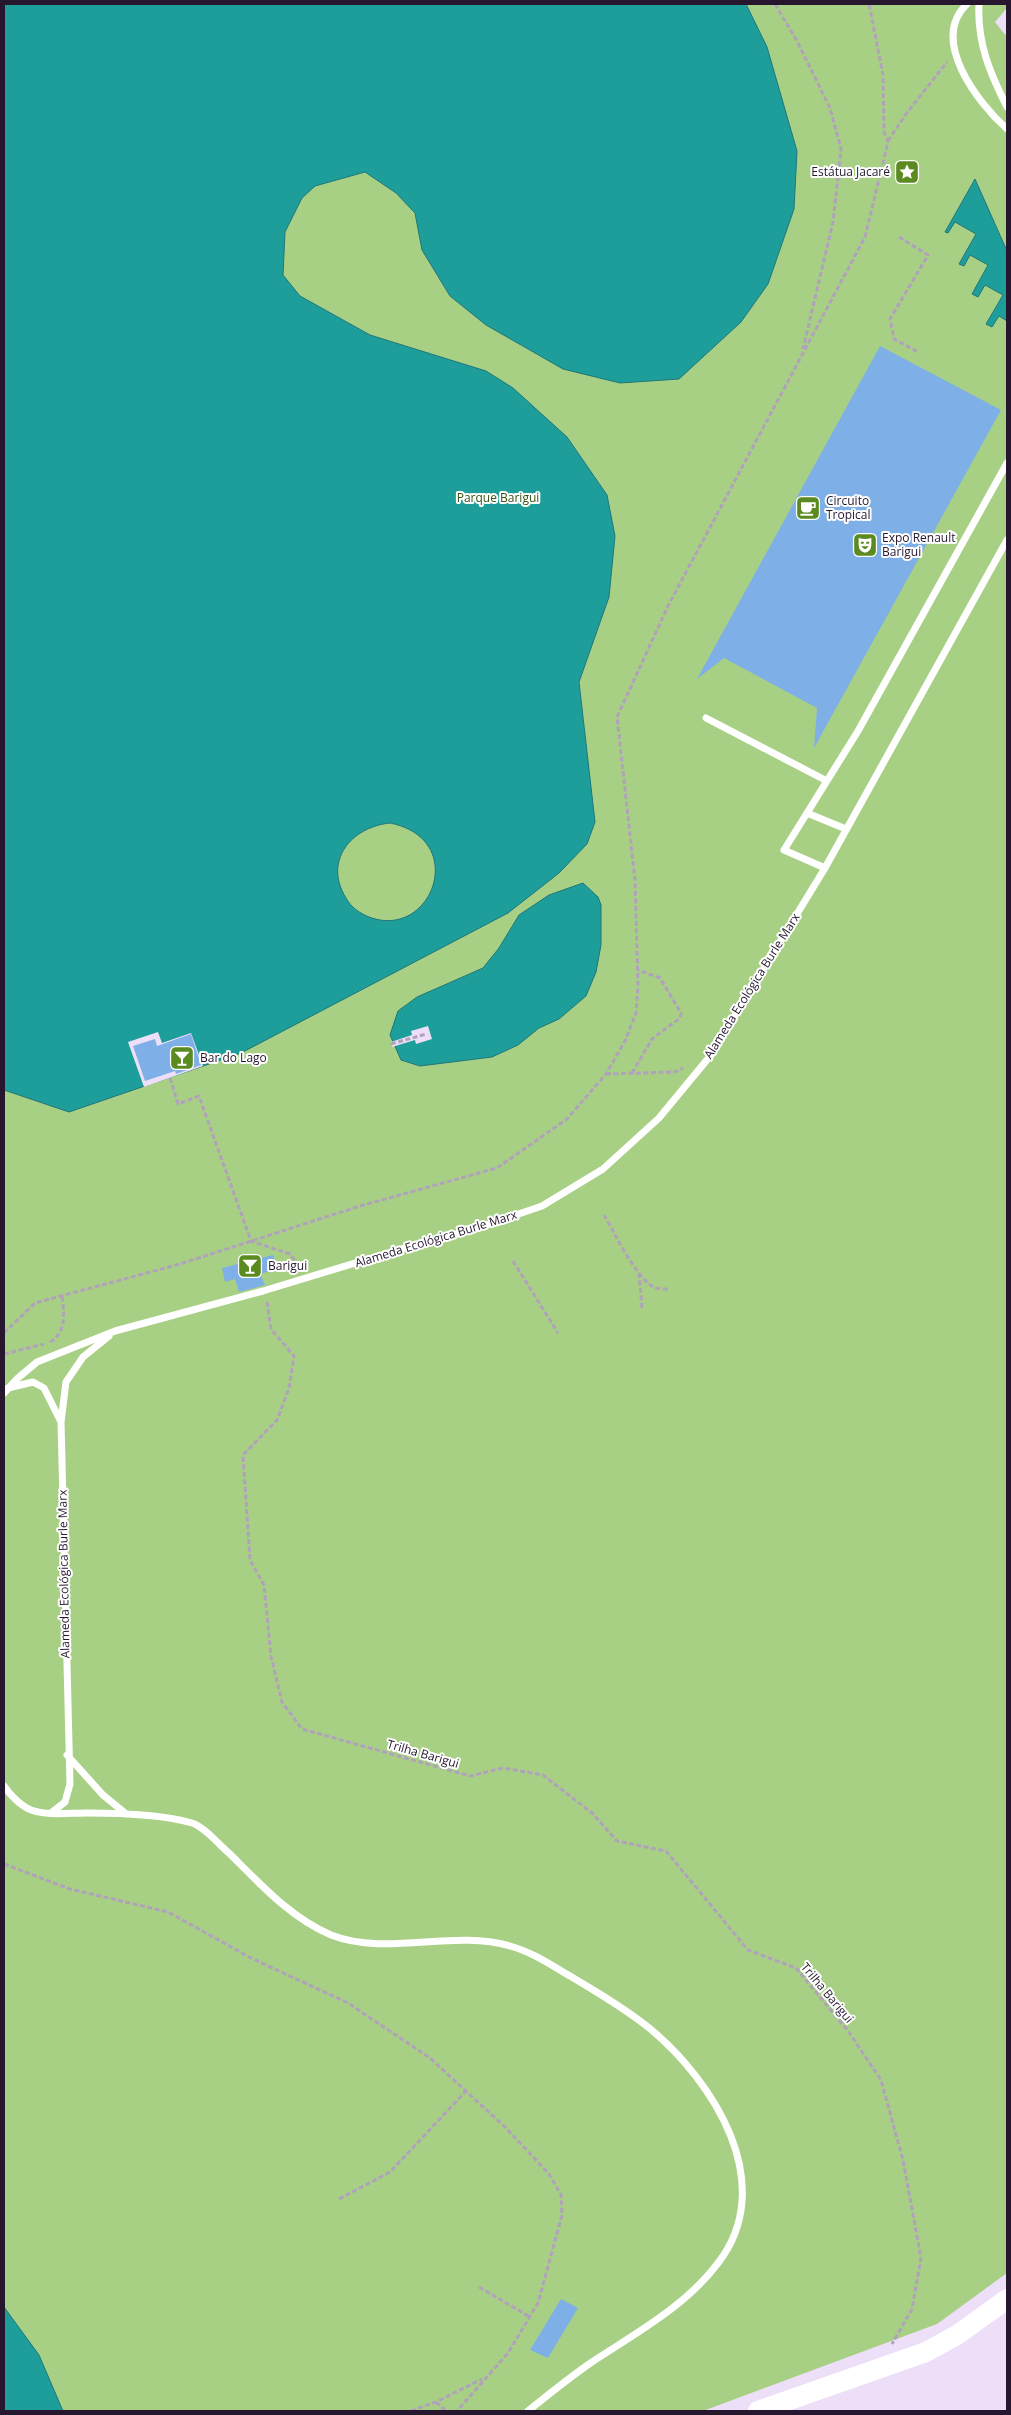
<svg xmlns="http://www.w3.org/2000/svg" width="1011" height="2415" font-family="'Open Sans',sans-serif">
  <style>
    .green { fill: #a8d084 }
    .water { fill: #1e9e9a; stroke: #20767a; fill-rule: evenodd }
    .pier { fill: #eedff9 }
    .building { fill: #7eb0e7 }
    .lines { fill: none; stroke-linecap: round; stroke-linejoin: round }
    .path { stroke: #b1a2bb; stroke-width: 3; stroke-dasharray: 5 2.5; stroke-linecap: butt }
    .lane { stroke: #fff; stroke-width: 7 }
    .secondary { stroke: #fff; stroke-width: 20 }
    .labels { text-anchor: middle; stroke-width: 4; stroke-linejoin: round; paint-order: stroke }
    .poi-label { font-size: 12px; fill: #26172f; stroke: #fff; text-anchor: start }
    .park-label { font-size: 12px; fill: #345112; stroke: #fff }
    .street-label { font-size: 12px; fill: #26172f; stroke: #fff }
  </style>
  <rect width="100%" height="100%" fill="#eedff9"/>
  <path class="green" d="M 4,4 L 1007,4 L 1007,8 L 995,22 L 1007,37 L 1007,2273 L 937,2324 L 703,2411 L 4,2411 Z"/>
  <path class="water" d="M 4,4 L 746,4 L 767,47 L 797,151 L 794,209 L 768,284 L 741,322 L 679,379 L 620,383 L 563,369 L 486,325 L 450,296 L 422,250 L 415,213 L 396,193 L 365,172 L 315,186 L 302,198 L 285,232 L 283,275 L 300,296 L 370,335 L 486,371 L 513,388 L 567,437 L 607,495 L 615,536 L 609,597 L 579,682 L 595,822 L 587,844 L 559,873 L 508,913 L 241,1053 L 69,1112 L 4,1090 ZM 390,823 C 470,839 432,941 369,917 C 359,913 351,907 346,898 C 323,861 351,827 390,823 Z
    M 975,179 L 1007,251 L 1007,321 L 999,316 L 992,327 L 986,324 L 1003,295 L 985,285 L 978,297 L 972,294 L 988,265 L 970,255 L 964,266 L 959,264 L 976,234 L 955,222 L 948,233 L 945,232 Z
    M 583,883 L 598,897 L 601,905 L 601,945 L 596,972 L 586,996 L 559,1019 L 539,1028 L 518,1045 L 492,1057 L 420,1066 L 401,1060 L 390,1035 L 398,1011 L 417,997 L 483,968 L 499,948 L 519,915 L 549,895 Z
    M 4,2307 L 39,2355 L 63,2411 L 4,2411 Z"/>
  <path class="pier" d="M 428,1026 L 432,1039 L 416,1044 L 415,1040 L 392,1047 L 391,1042 L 412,1035 L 411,1031 Z
    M 158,1032 L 162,1043 L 191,1033 L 203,1066 L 144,1087 L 128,1042 Z"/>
  <path class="building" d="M 880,346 L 1001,410 L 814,748 L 817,708 L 724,658 L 697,679 Z
    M 191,1034 L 201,1065 L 176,1074 L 175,1071 L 145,1081 L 133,1046 L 155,1039 L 157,1046 Z
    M 273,1255 L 278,1269 L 260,1274 L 265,1285 L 239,1292 L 235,1279 L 225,1282 L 222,1268 Z
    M 561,2299 L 578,2308 L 548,2358 L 530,2350 Z"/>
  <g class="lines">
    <path class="path" d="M 775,4 L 797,41 L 830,108 L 841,149 L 833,222 L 803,349
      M 888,141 L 906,114 L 947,62
      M 899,237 L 928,255 L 890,319 L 894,339 L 918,352
      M 391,1044 L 426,1034
      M 632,1073 L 652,1039 L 680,1018 L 681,1013 L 660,978 L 638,970
      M 606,1074 L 675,1072 L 683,1068
      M 170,1078 L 178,1104 L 199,1096 L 251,1241 L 290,1254 L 300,1268
      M 604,1215 C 614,1232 638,1282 656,1288 C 659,1289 664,1289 668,1289
      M 513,1261 L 558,1333
      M 639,1273 L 642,1308
      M 267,1302 L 271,1329 L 294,1356 L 289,1388 L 277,1420 L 243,1455 L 250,1560 L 264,1585 L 271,1656 L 282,1702 L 302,1729 L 470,1776 L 503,1768 L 543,1775 L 592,1813 L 617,1841 L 666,1851 L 748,1950 L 796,1968 L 848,2031 L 881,2080 L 903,2160 L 921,2258 L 912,2309 L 892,2344
      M 4,1333 L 35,1303 L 180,1264 L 360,1206 L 497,1168 L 567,1119 L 606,1074 L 625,1041 L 636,1013 L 638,986 L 635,880 L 617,717 L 668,606 L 865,237 L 888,142 L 884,132 L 883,75 L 869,4
      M 50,1342 C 67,1332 64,1313 62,1296
      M 4,1354 L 44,1344
      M 4,1864 L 70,1889 L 168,1912 L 251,1958 L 348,2003 L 430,2058 L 505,2127 L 549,2174 L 561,2195 L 562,2215 L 538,2303 L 508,2353 L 457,2411
      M 339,2199 L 390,2172 L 466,2091
      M 479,2287 L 530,2317
      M 436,2402 L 446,2411
      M 411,2411 L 436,2402 L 482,2379"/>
    <path class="lane" d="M 967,4 C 929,40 978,103 1007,129
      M 979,4 C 977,43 990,73 1007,107
      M 706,718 L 827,781
      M 807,813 L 846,829
      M 825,868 L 784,850 L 858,731 L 1007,463
      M 8,1388 L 33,1382 L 44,1388 L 61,1422
      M 4,1393 L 18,1378 L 37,1362 L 115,1331 L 263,1291 L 411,1246 L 472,1230 L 542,1206 L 603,1169 L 659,1118 L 711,1055 L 825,868 L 1007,540
      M 67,1755 L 103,1795 L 125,1813
      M 4,1786 C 10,1795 21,1806 31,1810 C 48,1816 69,1813 87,1813 C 119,1813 161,1814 192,1823 C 205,1827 219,1845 230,1854 C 260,1884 291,1918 331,1935 C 388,1957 452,1929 510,1946 C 532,1952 551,1965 570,1976 C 597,1992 624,2008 648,2027 C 714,2081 779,2184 718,2263 C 686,2306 636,2333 592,2362 C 570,2377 549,2394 528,2411
      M 51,1813 L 65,1802 L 70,1784 L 61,1422 L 66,1382 L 83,1357 L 109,1336"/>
    <path class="secondary" d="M 758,2411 L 926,2352 L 957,2335 L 1007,2299"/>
  </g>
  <defs>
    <symbol id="sight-square" viewBox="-11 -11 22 22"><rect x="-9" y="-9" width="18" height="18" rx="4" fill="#5b8b20" stroke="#fff"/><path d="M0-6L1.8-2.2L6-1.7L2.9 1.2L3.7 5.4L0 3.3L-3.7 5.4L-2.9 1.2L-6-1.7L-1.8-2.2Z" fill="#fff"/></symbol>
    <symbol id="cafe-square" viewBox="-11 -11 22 22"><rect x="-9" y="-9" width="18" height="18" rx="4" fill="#5b8b20" stroke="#fff"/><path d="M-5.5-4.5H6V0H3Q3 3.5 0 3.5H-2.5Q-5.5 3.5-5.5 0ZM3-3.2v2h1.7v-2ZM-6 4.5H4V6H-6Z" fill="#fff"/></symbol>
    <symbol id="theatre-square" viewBox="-11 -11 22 22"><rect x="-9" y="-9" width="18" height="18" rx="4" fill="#5b8b20" stroke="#fff"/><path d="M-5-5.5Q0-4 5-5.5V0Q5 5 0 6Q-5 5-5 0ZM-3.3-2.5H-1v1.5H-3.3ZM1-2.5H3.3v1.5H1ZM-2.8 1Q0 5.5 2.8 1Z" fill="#fff"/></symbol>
    <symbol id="bar-square" viewBox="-11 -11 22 22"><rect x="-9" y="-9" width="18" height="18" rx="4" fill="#5b8b20" stroke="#fff"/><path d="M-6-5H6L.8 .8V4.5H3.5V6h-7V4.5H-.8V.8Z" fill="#fff"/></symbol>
  </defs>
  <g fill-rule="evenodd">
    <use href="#sight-square" x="893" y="158" width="28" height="28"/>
    <use href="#cafe-square" x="794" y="494" width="28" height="28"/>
    <use href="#theatre-square" x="851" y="531" width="28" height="28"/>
    <use href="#bar-square" x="168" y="1044" width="28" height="28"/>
    <use href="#bar-square" x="236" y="1252" width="28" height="28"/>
  </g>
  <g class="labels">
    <g class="poi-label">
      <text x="890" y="176" text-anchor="end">Estátua Jacaré</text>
      <text x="826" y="505">Circuito<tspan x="826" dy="14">Tropical</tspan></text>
      <text x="882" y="542">Expo Renault<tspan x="882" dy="14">Barigui</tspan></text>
      <text x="200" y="1062">Bar do Lago</text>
      <text x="268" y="1270">Barigui</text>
    </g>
    <g class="park-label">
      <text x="498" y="502">Parque Barigui</text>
    </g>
    <g class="street-label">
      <text transform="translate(752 986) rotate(-58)" y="4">Alameda Ecológica Burle Marx</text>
      <text transform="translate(436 1239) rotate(-17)" y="4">Alameda Ecológica Burle Marx</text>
      <text transform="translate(64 1574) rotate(-91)" y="4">Alameda Ecológica Burle Marx</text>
      <text transform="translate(423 1754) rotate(16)" y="4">Trilha Barigui</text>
      <text transform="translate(827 1993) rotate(50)" y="4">Trilha Barigui</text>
    </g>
  </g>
  <rect width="1011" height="2415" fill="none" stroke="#26172f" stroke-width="10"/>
</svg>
